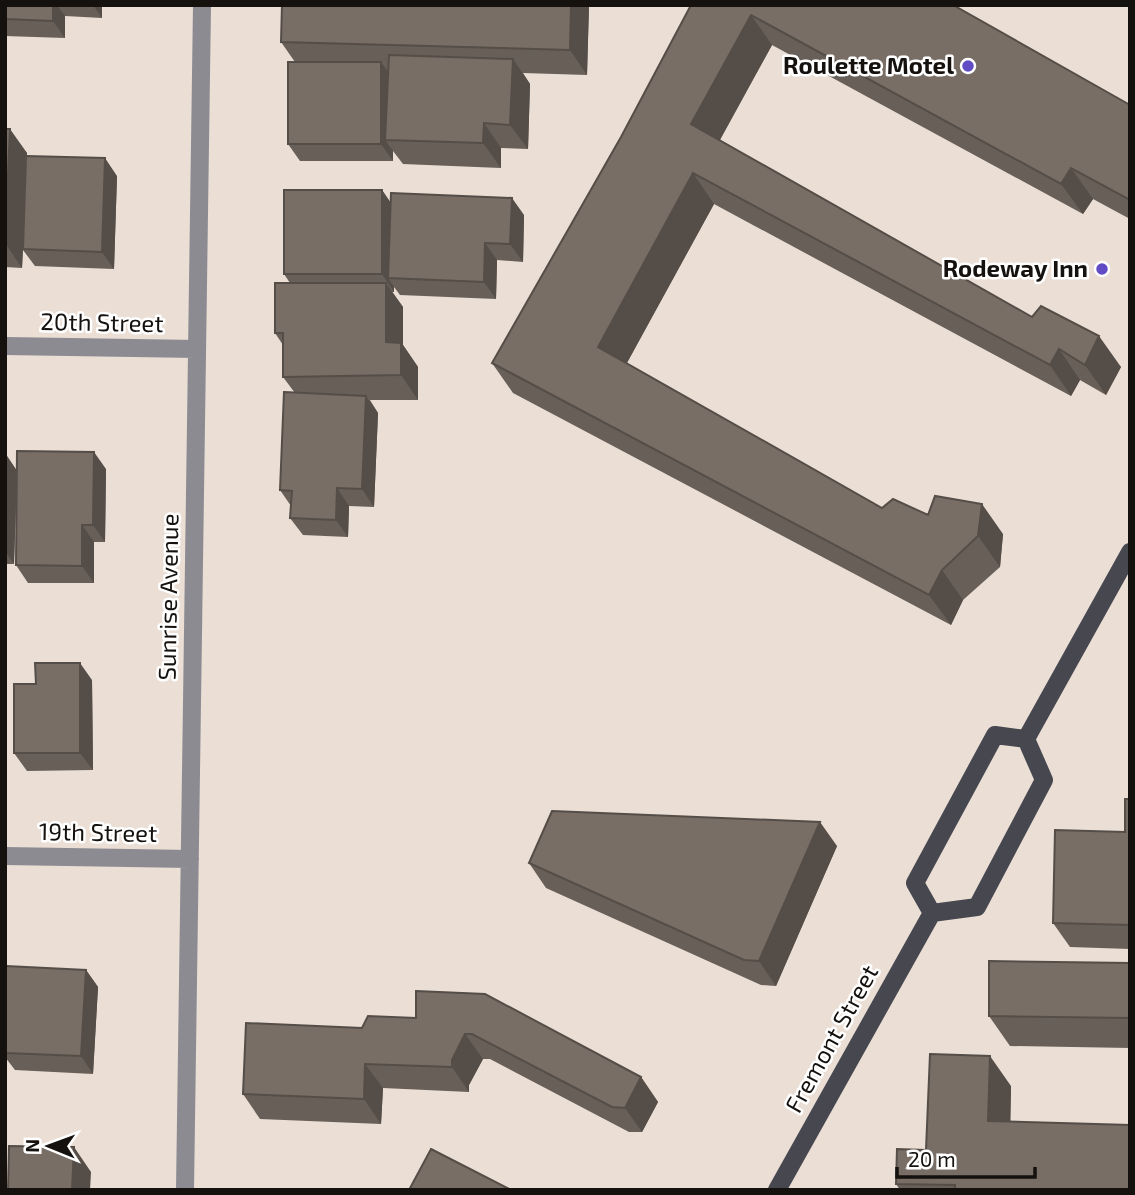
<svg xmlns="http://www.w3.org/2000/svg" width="1135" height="1195" font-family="'Exo 2',sans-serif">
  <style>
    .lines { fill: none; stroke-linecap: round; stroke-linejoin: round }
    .minor { stroke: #8b8b91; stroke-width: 18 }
    .primary { stroke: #474750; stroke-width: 18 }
    .wall { fill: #685f58 }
    .shaded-wall { fill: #554d47 }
    .building { fill: #796e66; stroke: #554d47; stroke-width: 2 }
    .poi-dot { fill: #624cc5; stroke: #fff; stroke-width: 2.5 }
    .labels { text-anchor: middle; stroke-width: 5; stroke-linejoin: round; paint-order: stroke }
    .poi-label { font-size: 24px; font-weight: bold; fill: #15110e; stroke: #fff; text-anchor: end }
    .street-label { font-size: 24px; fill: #15110e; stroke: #fff }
  </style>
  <rect width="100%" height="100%" fill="#eaded5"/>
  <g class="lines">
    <path class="minor" d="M 5,346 L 197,349
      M 5,856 L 190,859
      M 185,1190 L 202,5"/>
    <path class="primary" d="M 1026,739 L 1130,552
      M 932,913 L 915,883 L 995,735 L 1026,739
      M 932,913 L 977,907 L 1044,780 L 1026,739
      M 777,1190 L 932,913"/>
  </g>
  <path class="wall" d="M 5,5 L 102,5 L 102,18 L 65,16 L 65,38 L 5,36 Z
    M 282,5 L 589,5 L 587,75 L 523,73 L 530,84 L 528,149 L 501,148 L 501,168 L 403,164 L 393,151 L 393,161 L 300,161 L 288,144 L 295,62 L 281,42 Z
    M 691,5 L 953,5 L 1130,105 L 1130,219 L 1093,199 L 1083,214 L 772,45 L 720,140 L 1121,367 L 1106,395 L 1080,380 L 1071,396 L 714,204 L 627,363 L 882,508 L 928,515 L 1003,534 L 1000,567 L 963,600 L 951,625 L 513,393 L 492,363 L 621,137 Z
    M 5,129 L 27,153 L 27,156 L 117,176 L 114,269 L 35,266 L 23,250 L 22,268 L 5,267 Z
    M 382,190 L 391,203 L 524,215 L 523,262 L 497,260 L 496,299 L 400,295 L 394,287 L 394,292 L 392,292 L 403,307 L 403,345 L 418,367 L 418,400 L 370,400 L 378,413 L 374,507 L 349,506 L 348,537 L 303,535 L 290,518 L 291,506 L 280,490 L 295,393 L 283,377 L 283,345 L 275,333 L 290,283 L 284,274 Z
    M 5,453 L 17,471 L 106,469 L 105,542 L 94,542 L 94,583 L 28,583 L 16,565 L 17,473 L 14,564 L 5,564 Z
    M 92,680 L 93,770 L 27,771 L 14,753 L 36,684 Z
    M 1130,799 L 1130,949 L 1070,947 L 1053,923 L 1125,832 Z
    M 837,846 L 776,986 L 761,985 L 546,888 L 529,863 Z
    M 1130,963 L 1130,1048 L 1010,1046 L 989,1016 Z
    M 86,970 L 98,987 L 93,1074 L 15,1070 L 5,1057 L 5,987 Z
    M 416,1018 L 641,1077 L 658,1102 L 642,1132 L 629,1132 L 490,1059 L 483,1059 L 469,1085 L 469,1092 L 383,1088 L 381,1124 L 260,1119 L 243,1094 L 362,1028 Z
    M 1011,1086 L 1010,1121 L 1130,1190 L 900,1190 L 896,1184 L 926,1150 Z"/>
  <path class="shaded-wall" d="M 53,5 L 57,5 L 65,16 L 65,38 L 53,21 Z
    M 93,5 L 102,5 L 102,18 Z
    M 571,5 L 589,5 L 587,75 L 570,50 Z
    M 751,15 L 772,45 L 712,154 L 691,124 Z
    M 513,59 L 530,84 L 528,149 L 510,125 Z
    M 381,62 L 393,79 L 385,140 L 393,151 L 393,161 L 381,144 Z
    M 484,123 L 501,148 L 501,168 L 483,143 Z
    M 10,129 L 27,153 L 22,268 L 5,243 Z
    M 105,158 L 117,176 L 114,269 L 102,252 Z
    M 1071,168 L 1093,199 L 1083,214 L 1061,184 Z
    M 693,173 L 714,204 L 619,377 L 598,347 Z
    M 382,190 L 394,208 L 388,278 L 394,287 L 394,292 L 382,274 Z
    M 512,198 L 524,215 L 523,262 L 510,244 Z
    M 485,243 L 497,260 L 496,299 L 484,282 Z
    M 386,283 L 403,307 L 403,345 L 418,367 L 418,400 L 401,375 L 386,342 Z
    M 1099,336 L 1121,367 L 1106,395 L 1085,365 Z
    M 1059,349 L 1080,380 L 1071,396 L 1050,365 Z
    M 366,396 L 378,413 L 374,507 L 362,489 Z
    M 94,452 L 106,469 L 105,542 L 93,525 Z
    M 5,453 L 17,471 L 14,564 L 5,551 Z
    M 337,488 L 349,506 L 348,537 L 336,520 Z
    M 982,504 L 1003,534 L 1000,567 L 978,536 Z
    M 82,525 L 94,542 L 94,583 L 82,566 Z
    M 942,570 L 963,600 L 951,625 L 929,595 Z
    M 80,663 L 92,680 L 93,770 L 80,753 Z
    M 820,822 L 837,846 L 776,986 L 759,961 Z
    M 86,970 L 98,987 L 93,1074 L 81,1056 Z
    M 465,1034 L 483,1059 L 469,1085 L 469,1092 L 452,1067 L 452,1060 Z
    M 990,1056 L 1011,1086 L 1010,1151 L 988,1121 Z
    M 365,1064 L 383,1088 L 381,1124 L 364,1099 Z
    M 641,1077 L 658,1102 L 642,1132 L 625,1108 Z
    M 74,1147 L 91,1172 L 90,1190 L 72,1190 Z"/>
  <path class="building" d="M 5,5 L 53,5 L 53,21 L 5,19 Z
    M 282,5 L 571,5 L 570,50 L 281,42 Z
    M 691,5 L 953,5 L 1130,105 L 1130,200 L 1071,168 L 1061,184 L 751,15 L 691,124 L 1032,317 L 1041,306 L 1099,336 L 1085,365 L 1059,349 L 1050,365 L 693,173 L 598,347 L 882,508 L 893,499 L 928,515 L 935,496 L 982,504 L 978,536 L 942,570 L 929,595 L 492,363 L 621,137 Z
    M 389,55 L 513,59 L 510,125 L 484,123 L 483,143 L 385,140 Z
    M 288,62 L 381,62 L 381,144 L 288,144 Z
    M 5,129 L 10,129 L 5,241 Z
    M 26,156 L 105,158 L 102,252 L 23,249 Z
    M 284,190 L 382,190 L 382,274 L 284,274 Z
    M 391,193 L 512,198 L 510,244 L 485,243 L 484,282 L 388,278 Z
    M 275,283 L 386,283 L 386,342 L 401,343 L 401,375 L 283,377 L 283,333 L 275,333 Z
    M 284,392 L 366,396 L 362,489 L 337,488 L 336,520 L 290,518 L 292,491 L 280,490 Z
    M 17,451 L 94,452 L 93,525 L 82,525 L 82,566 L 16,565 Z
    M 35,663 L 80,663 L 80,753 L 14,753 L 14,684 L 36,684 Z
    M 1125,799 L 1130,799 L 1130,925 L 1053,923 L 1055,830 L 1125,832 Z
    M 552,811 L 820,822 L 759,961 L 744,960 L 529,863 Z
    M 989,961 L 1130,963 L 1130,1018 L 989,1016 Z
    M 6,966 L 86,970 L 81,1056 L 5,1053 Z
    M 416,991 L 485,994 L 641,1077 L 625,1108 L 612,1107 L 472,1034 L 465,1034 L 452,1060 L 452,1067 L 365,1064 L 364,1099 L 243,1094 L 246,1023 L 362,1028 L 368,1016 L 416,1018 Z
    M 930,1054 L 990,1056 L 988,1121 L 1130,1125 L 1130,1190 L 955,1190 L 955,1185 L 896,1184 L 897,1149 L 926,1150 Z
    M 9,1146 L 74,1147 L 72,1190 L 8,1190 Z
    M 431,1149 L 511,1190 L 409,1190 Z"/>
  <g class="poi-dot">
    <circle cx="968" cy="66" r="7"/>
    <circle cx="1102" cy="269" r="7"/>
  </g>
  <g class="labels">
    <g class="poi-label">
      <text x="954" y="74">Roulette Motel</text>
      <text x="1088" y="277">Rodeway Inn</text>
    </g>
    <g class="street-label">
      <text transform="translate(102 323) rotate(1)" y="8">20th Street</text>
      <text transform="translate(169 597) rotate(-89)" y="8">Sunrise Avenue</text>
      <text transform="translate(98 833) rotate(1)" y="8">19th Street</text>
      <text transform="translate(832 1039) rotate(-61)" y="8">Fremont Street</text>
    </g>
  </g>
  <rect width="1135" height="1195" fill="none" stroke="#15110e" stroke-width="14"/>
  <g transform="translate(49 1146) rotate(271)" stroke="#ffffff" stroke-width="5" paint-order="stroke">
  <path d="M0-5L12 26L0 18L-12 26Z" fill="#15110e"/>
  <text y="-10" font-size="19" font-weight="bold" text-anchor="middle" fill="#15110e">N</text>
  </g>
  <path d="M897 1167v10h138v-10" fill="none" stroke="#15110e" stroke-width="3.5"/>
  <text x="908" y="1167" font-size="21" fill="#15110e" stroke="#ffffff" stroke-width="5" paint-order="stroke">20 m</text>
</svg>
